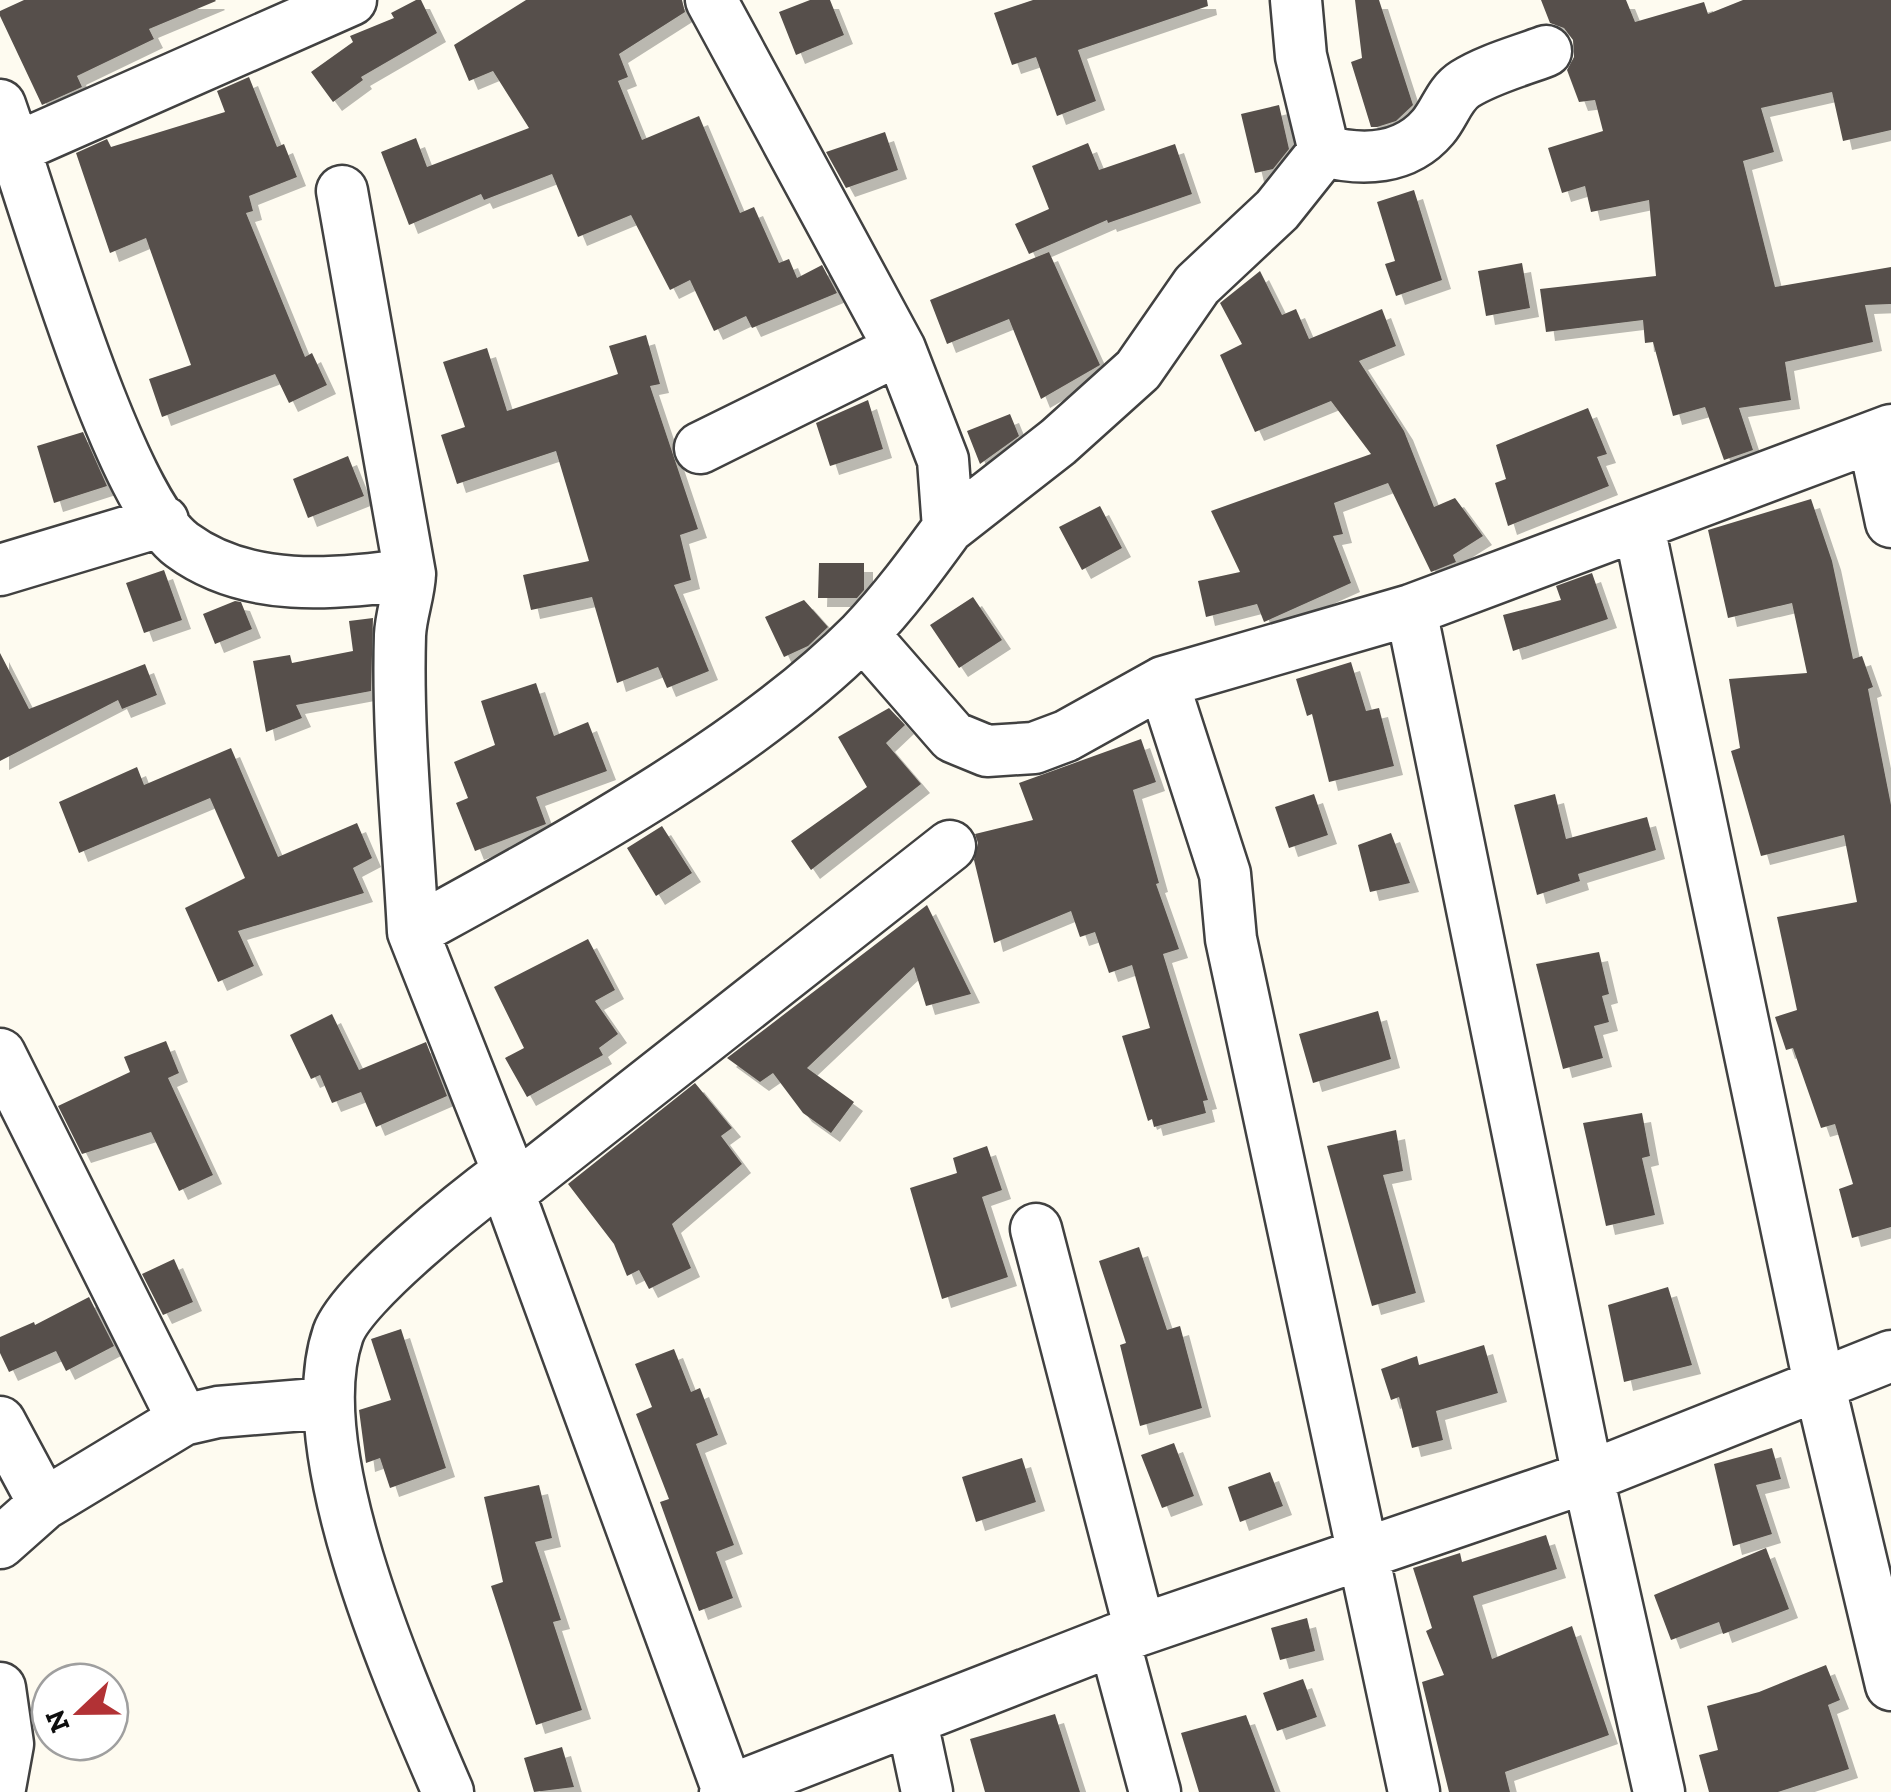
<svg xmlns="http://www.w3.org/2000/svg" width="1891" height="1792" font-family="'Zilla Slab',serif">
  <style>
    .building { fill: #56504b; filter: url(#shadow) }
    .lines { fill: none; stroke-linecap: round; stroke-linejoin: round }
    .minor-casing { stroke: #414141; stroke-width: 55 }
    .minor { stroke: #fff; stroke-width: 50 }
  </style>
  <defs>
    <filter id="shadow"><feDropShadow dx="9" dy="9" stdDeviation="0" flood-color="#0004"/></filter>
  </defs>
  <rect width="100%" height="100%" fill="#fefbf0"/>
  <path class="building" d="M 24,0 L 215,0 L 216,1 L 149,29 L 154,39 L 77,76 L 82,87 L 42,105 L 0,16 L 0,11 Z
    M 416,0 L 421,0 L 437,33 L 361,77 L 363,80 L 333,102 L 311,72 L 353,42 L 350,36 L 394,18 L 391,13 Z
    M 526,0 L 682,0 L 685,12 L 619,54 L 628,77 L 618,81 L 642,140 L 699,116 L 740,213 L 754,207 L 779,263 L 789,259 L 797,278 L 822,265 L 837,293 L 752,328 L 746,316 L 714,331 L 690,280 L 670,290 L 631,215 L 578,237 L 552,174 L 484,200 L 481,194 L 409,225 L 381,152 L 416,138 L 427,167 L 529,128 L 493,71 L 469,81 L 454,45 Z
    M 810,0 L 830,0 L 844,35 L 796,55 L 779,12 Z
    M 1033,0 L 1207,0 L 1208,6 L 1078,50 L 1096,101 L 1057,116 L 1036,57 L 1012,65 L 994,13 Z
    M 1355,0 L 1379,0 L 1413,105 L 1396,121 L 1377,127 L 1371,127 L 1351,62 L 1362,58 Z
    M 1541,0 L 1626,0 L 1635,22 L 1704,2 L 1708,14 L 1743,0 L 1891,0 L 1891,130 L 1843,141 L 1832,92 L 1761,108 L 1774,152 L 1743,161 L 1775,287 L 1891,267 L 1891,304 L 1865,305 L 1873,342 L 1785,362 L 1791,400 L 1739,408 L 1753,450 L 1724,460 L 1705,407 L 1673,416 L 1653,342 L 1645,343 L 1643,320 L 1546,332 L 1540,289 L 1656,276 L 1649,200 L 1591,212 L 1585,186 L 1562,193 L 1548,148 L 1603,131 L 1595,100 L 1579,102 L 1567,70 L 1574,57 L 1573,40 L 1564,28 L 1550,23 Z
    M 249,77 L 277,147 L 284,144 L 297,177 L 249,196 L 253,211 L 246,213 L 305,357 L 312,353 L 327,385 L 289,403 L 275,374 L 162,417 L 149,379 L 191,365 L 146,238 L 110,253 L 76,153 L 107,139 L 111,147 L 225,112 L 217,91 Z
    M 1279,105 L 1289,149 L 1273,169 L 1255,173 L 1241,114 Z
    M 885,132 L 898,170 L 846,188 L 826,152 Z
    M 1088,143 L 1099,170 L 1175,144 L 1192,194 L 1108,223 L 1107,220 L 1029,254 L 1015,224 L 1049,209 L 1032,166 Z
    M 1414,190 L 1442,280 L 1396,296 L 1385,264 L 1395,261 L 1377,202 Z
    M 1049,252 L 1100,365 L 1041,399 L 1009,319 L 947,344 L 930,300 Z
    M 1522,263 L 1530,308 L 1486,316 L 1478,271 Z
    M 1260,271 L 1282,315 L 1296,309 L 1309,339 L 1382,309 L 1396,346 L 1359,361 L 1404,431 L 1434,507 L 1455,498 L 1483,536 L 1453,555 L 1456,562 L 1431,572 L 1388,483 L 1334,503 L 1343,534 L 1333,536 L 1351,583 L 1264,622 L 1257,604 L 1206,617 L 1198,581 L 1240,572 L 1211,511 L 1371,454 L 1331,401 L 1255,432 L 1220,355 L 1242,344 L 1220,303 Z
    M 646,335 L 660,384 L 650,386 L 698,529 L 680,535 L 691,580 L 674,585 L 709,671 L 667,688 L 658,667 L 617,683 L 592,597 L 531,610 L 523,575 L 589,561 L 556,451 L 457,484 L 441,435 L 465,427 L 443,362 L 487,348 L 507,411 L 618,374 L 609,346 Z
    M 868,400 L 883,449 L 830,466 L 816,423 Z
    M 1588,408 L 1607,454 L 1597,457 L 1609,486 L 1508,526 L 1495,483 L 1506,479 L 1496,445 Z
    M 1010,414 L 1019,436 L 980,464 L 967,431 Z
    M 83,432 L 107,486 L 54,503 L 37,446 Z
    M 348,456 L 364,496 L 308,518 L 293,479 Z
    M 1811,499 L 1832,561 L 1853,659 L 1862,656 L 1873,687 L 1868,689 L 1891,805 L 1891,1227 L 1852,1238 L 1839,1189 L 1853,1184 L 1835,1124 L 1821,1128 L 1793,1048 L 1786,1050 L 1775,1017 L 1797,1010 L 1777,917 L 1857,902 L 1844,835 L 1761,856 L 1731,751 L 1740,748 L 1729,679 L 1807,673 L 1792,603 L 1728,618 L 1708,530 Z
    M 1100,506 L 1122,548 L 1082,570 L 1059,527 Z
    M 819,563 L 864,563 L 864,590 L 857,598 L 818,598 Z
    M 164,570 L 182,620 L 144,633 L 126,583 Z
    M 1592,573 L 1608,619 L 1513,651 L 1503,615 L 1561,600 L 1556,586 Z
    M 973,597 L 1002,640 L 959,668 L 930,625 Z
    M 804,600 L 828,627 L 808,646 L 784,657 L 765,617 Z
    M 235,601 L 241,602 L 252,629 L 215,644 L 203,614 Z
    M 373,618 L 371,691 L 296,705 L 302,718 L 266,732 L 253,661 L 290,655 L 292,663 L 353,651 L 349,621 Z
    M 0,653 L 29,709 L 145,664 L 157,695 L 122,709 L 118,700 L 0,761 Z
    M 1351,662 L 1366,711 L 1379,708 L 1394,766 L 1329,782 L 1312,714 L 1307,716 L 1296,679 Z
    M 536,683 L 554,736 L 588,722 L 607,771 L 536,797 L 546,824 L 475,851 L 456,803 L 468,798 L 454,762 L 495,745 L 481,701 Z
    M 889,708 L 905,725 L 886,743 L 921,784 L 811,870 L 791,841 L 867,787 L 838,737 Z
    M 1141,739 L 1156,782 L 1133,790 L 1159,883 L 1156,884 L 1179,949 L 1163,954 L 1208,1100 L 1203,1101 L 1206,1113 L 1154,1127 L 1152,1119 L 1148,1121 L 1122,1036 L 1150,1028 L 1132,965 L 1109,973 L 1095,932 L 1080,937 L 1071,911 L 994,943 L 974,860 L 978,843 L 975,834 L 1033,820 L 1019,783 Z
    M 231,748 L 278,857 L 357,823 L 372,858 L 353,868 L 364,893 L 238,931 L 254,966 L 218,982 L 185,908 L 245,878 L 210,798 L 79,853 L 59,802 L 137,767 L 144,785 Z
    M 1314,794 L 1328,835 L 1289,848 L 1275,807 Z
    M 1555,794 L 1566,839 L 1647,817 L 1656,850 L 1578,874 L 1580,881 L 1537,895 L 1514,805 Z
    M 662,826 L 692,873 L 656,896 L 627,848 Z
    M 1391,833 L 1410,883 L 1370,892 L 1358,845 Z
    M 927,905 L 971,994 L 926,1006 L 914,967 L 807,1068 L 854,1102 L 831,1133 L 803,1113 L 773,1073 L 760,1082 L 727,1058 Z
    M 588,939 L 615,990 L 595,1001 L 618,1034 L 599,1048 L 603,1055 L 527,1097 L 505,1058 L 524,1048 L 494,987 Z
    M 1599,952 L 1609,994 L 1602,996 L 1609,1022 L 1594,1026 L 1603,1058 L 1563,1069 L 1536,964 Z
    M 1378,1011 L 1391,1059 L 1313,1083 L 1299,1034 Z
    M 332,1014 L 359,1070 L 426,1042 L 447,1096 L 376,1127 L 361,1092 L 332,1103 L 320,1075 L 311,1079 L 290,1035 Z
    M 166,1041 L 179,1073 L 168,1078 L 213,1175 L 179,1191 L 151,1132 L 82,1154 L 58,1106 L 130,1072 L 124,1057 Z
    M 695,1083 L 732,1128 L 721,1136 L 742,1164 L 672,1224 L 691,1268 L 649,1289 L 639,1270 L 627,1276 L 614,1244 L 568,1184 Z
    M 1642,1113 L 1650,1156 L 1642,1158 L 1655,1215 L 1606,1226 L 1583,1123 Z
    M 1396,1130 L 1403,1171 L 1383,1175 L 1416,1293 L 1372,1306 L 1327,1146 Z
    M 987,1146 L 1002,1190 L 982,1197 L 1008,1277 L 942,1299 L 910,1188 L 957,1173 L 953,1158 Z
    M 1139,1247 L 1167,1330 L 1180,1326 L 1202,1408 L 1140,1426 L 1120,1345 L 1126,1343 L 1099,1261 Z
    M 174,1259 L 193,1302 L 163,1315 L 142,1274 Z
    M 1668,1287 L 1692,1365 L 1624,1382 L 1608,1305 Z
    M 89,1297 L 114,1346 L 66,1371 L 56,1351 L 9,1372 L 0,1353 L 0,1337 L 34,1322 L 35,1325 Z
    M 401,1329 L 446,1468 L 390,1488 L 380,1458 L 366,1463 L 359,1410 L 391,1400 L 371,1339 Z
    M 1484,1345 L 1498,1393 L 1436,1411 L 1443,1440 L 1412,1448 L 1399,1397 L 1391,1400 L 1381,1369 L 1417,1356 L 1419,1365 Z
    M 674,1349 L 691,1392 L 700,1388 L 718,1435 L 696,1444 L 734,1545 L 716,1552 L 733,1598 L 699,1611 L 660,1502 L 669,1499 L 636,1414 L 652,1407 L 635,1364 Z
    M 1174,1443 L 1194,1496 L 1162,1508 L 1141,1455 Z
    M 1772,1448 L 1781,1479 L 1756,1485 L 1772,1534 L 1733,1546 L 1714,1464 Z
    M 1022,1458 L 1036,1502 L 976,1522 L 962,1477 Z
    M 1270,1472 L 1283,1506 L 1240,1522 L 1228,1487 Z
    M 539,1485 L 552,1538 L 535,1542 L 561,1620 L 553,1622 L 582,1710 L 536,1725 L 491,1586 L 503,1582 L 484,1497 Z
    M 1546,1535 L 1557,1569 L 1473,1596 L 1492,1659 L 1572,1626 L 1609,1735 L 1505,1772 L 1510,1792 L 1449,1792 L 1422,1682 L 1444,1675 L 1426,1631 L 1432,1628 L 1413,1568 L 1460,1553 L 1462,1562 Z
    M 1766,1548 L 1789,1609 L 1723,1634 L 1719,1622 L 1671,1640 L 1654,1595 Z
    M 1307,1618 L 1315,1651 L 1280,1660 L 1271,1628 Z
    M 1826,1665 L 1840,1700 L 1828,1705 L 1849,1769 L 1778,1792 L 1709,1792 L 1699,1755 L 1718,1750 L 1707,1706 L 1759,1692 Z
    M 1303,1679 L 1317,1717 L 1277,1731 L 1263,1693 Z
    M 1055,1714 L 1080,1792 L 985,1792 L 970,1739 Z
    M 1246,1715 L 1275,1792 L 1199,1792 L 1181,1733 Z
    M 562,1747 L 574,1787 L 534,1792 L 524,1758 Z"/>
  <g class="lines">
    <defs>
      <path id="minor" d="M 0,105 C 32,194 116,496 182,545 C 247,593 335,585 410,574 C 409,595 401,614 400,635 C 397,734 408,833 413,932
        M 1324,151 C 1362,161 1405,160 1433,127 C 1445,113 1449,94 1465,84 C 1489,69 1520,61 1546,51
        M 0,155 L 351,0
        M 342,191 L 410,574
        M 1873,437 L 1891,522
        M 700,448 L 900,349
        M 1639,527 L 1819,1383 L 1891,1685
        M 948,528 L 1058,442 L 1138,370 L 1197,285 L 1277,210 L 1324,151 L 1301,56 L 1296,0
        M 0,570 L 163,521
        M 1411,610 L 1588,1477 L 1659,1792
        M 863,634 L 953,737 L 987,751 L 1034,748 L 1066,736 L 1163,682 L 1411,610 L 1891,430
        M 1163,682 L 1225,874 L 1231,939 L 1414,1792
        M 0,1054 L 183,1420
        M 508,1172 L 509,1193 L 728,1791
        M 509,1193 L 950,846
        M 1036,1229 L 1140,1630
        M 0,1422 L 44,1504
        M 0,1543 L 44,1504 L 183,1420 L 218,1412 L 328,1403
        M 1114,1640 L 1155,1792
        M 0,1688 L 8,1744 L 0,1788
        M 912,1722 L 927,1792
        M 448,1792 C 400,1681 298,1451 338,1334 C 352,1293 470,1200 508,1172 L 413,932 C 558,852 746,752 862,635 C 894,602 921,565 948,528 L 943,460 L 900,349 L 711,0
        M 725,1792 L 1140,1630 L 1588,1477 L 1891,1356"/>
    </defs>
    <use href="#minor" class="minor-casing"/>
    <use href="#minor" class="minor"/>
  </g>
  <g transform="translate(80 1712) rotate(248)"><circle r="48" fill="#ffffff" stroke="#9f9f9f" stroke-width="2.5"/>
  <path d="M0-8L18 38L0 25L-18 38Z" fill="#b23235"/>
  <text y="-15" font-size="28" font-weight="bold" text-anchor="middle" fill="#0e0e0e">N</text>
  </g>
</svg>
